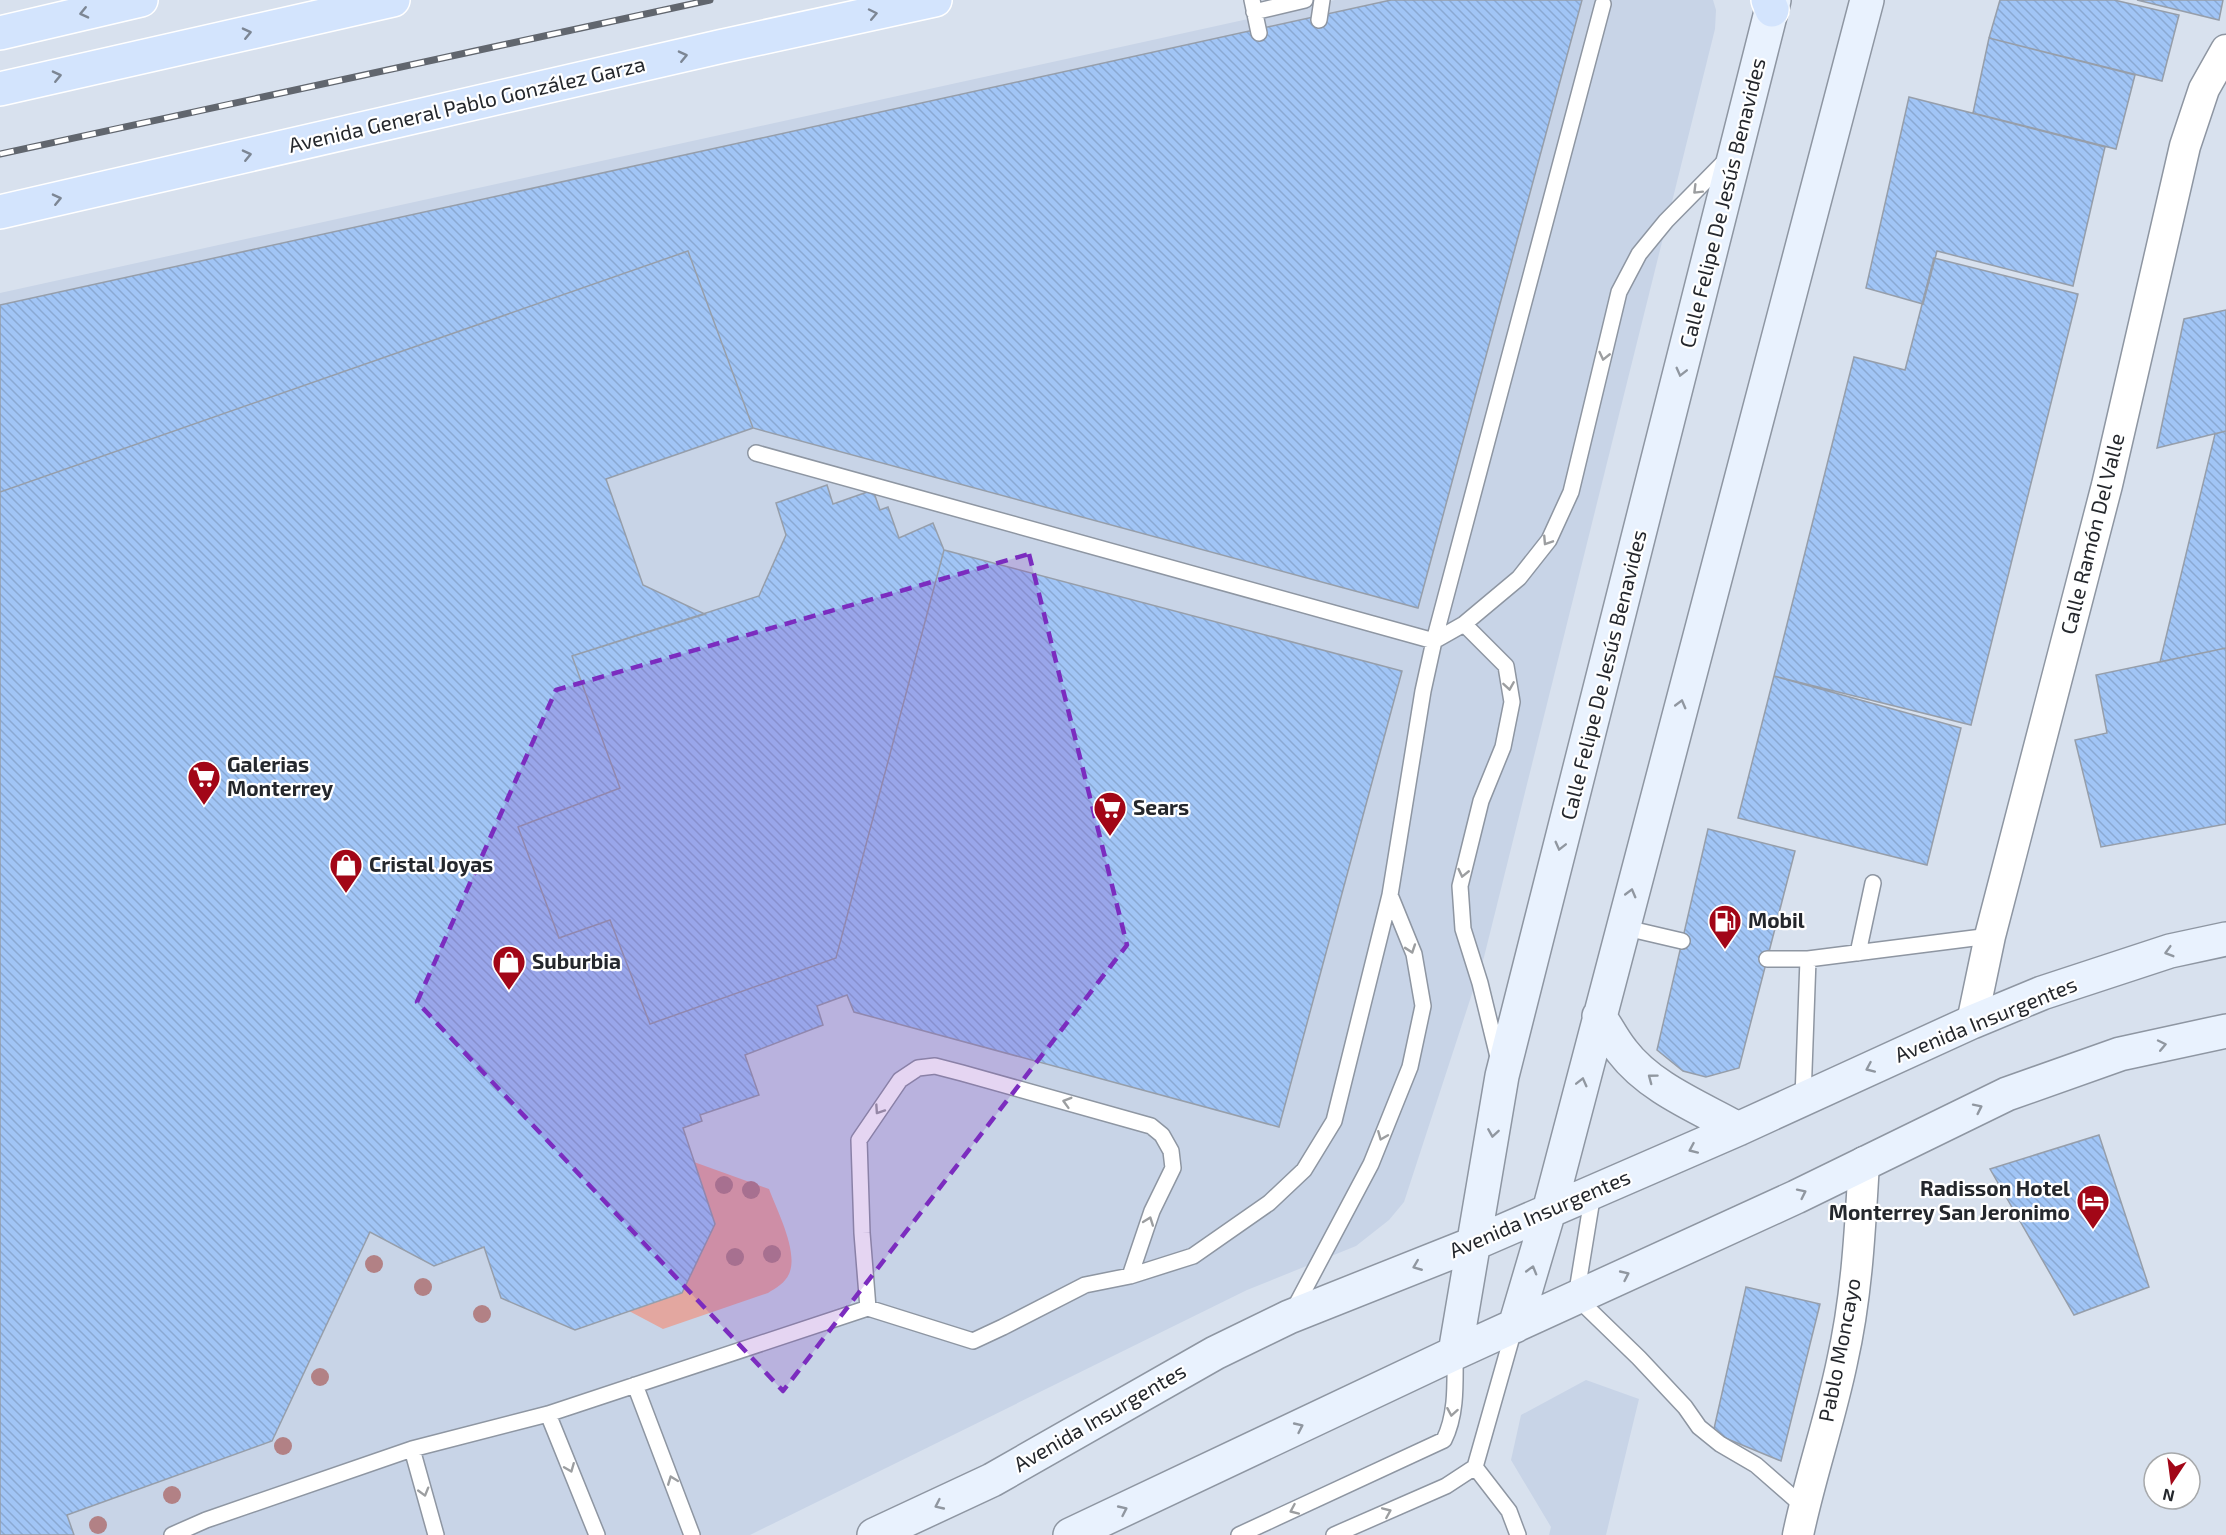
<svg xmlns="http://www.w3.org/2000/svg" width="2226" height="1535" font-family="'Exo 2',sans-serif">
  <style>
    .built { fill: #c8d4e7 }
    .grass { fill: #e3a7a0 }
    .building { fill: url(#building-back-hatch); stroke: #969eaa; stroke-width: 1.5 }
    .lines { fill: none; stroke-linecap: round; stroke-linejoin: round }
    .lane-casing { stroke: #8e96a2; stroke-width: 18 }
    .street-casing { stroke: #8e96a2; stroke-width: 33 }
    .secondary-casing { stroke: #8e96a2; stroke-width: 36 }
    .primary-casing { stroke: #fff; stroke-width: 36 }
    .lane { stroke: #fff; stroke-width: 15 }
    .street { stroke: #fff; stroke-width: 30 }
    .secondary { stroke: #e9f2fe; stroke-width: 33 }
    .primary { stroke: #d3e4fd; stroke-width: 33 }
    .rail-casing { stroke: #61666e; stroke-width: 7 }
    .rail { stroke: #fff; stroke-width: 4.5; stroke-dasharray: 14; stroke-linecap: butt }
    .tree { fill: #b28185 }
    .oneway { stroke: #7c8694 }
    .oneway2 { stroke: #9c9ea0 }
    .oneway3 { stroke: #9097a0 }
    .marked { fill: #7b2cbf; fill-opacity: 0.2; stroke: #7b2cbf; stroke-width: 4.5; stroke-dasharray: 12 8; stroke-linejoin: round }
    .labels { text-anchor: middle; stroke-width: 4.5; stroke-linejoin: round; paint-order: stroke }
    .street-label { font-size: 21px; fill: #24272c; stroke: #fff }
    .poi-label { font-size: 21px; font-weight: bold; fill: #24272c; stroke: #fff; text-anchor: start }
  </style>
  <defs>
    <pattern id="building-back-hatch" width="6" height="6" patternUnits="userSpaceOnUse" patternTransform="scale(1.5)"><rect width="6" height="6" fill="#a1c5f6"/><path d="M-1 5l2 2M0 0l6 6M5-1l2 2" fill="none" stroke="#8aa9d3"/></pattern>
  </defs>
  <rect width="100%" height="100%" fill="#d8e1ee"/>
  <path class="built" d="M 1335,0 L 1713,0 L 1716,10 L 1715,29 L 1484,957 L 1404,1202 L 1389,1220 L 1356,1246 L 1247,1290 L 750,1535 L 0,1535 L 0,293 Z
    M 1586,1380 L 1639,1399 L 1606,1535 L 1549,1535 L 1551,1527 L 1511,1460 L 1521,1415 Z"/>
  <path class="grass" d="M 694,1162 L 769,1189 C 777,1211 799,1252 789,1274 C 785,1283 776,1288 768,1293 L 663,1329 L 629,1311 Z"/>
  <path class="building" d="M 1391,0 L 1582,0 L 1418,608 L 753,428 L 688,251 L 0,492 L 0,305 Z
    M 2000,0 L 2114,0 L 2179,15 L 2162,81 L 1989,38 Z
    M 2137,0 L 2223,0 L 2219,20 Z
    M 1989,38 L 2135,75 L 2116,149 L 1973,113 Z
    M 1909,97 L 2105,147 L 2073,286 L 1937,251 L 1923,304 L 1866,288 Z
    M 688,251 L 753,428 L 606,479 L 643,585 L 705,614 L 572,656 L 620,788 L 518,827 L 559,938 L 610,920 L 650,1024 L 836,958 L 944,550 L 1402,671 L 1279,1127 L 854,1012 L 847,995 L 817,1006 L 823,1025 L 745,1055 L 759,1095 L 700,1115 L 702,1121 L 683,1128 L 715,1224 L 682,1293 L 575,1330 L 501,1298 L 484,1247 L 434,1266 L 370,1232 L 272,1441 L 67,1515 L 74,1535 L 0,1535 L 0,492 Z
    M 1934,258 L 2078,294 L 1971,725 L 1774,676 L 1854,357 L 1905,370 Z
    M 2226,310 L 2226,431 L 2157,448 L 2184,319 Z
    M 2226,431 L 2226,648 L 2160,662 L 2215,434 Z
    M 827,485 L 833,504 L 873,490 L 880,510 L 888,507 L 899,538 L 933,523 L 944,550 L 836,958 L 650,1024 L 610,920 L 559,938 L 518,827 L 620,788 L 572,656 L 759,596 L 786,535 L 776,503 Z
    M 2226,648 L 2226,824 L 2101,847 L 2075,740 L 2107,733 L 2096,675 Z
    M 1774,676 L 1961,728 L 1927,865 L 1738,818 Z
    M 1708,829 L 1795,851 L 1739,1068 L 1706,1077 L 1683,1071 L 1657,1050 Z
    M 2099,1135 L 2149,1287 L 2074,1315 L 1990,1169 Z
    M 1746,1287 L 1820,1304 L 1781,1461 L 1713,1433 Z"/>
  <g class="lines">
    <defs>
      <path id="lane" d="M 1252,0 L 1259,33
        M 1254,12 L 1305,0
        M 1319,20 L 1322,0
        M 756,453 L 1434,641 L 1464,624 L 1519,578 L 1549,540 L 1571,492 L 1619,292 L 1639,254 L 1666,221 L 1728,158
        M 1464,624 L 1506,666 L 1512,702 L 1503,747 L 1481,801 L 1460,886 L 1463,929 L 1480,983 L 1499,1061
        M 1622,927 L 1682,941
        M 1858,953 L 1873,883
        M 1767,959 L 1808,959 L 1990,936
        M 1803,1098 L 1808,959
        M 1593,1193 L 1576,1297 L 1639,1358 L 1685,1407 L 1699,1427 L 1720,1444 L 1756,1465 L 1804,1507
        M 868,1308 L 973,1341 L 1003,1327 L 1085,1285 L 1130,1276 L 1193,1256 L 1269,1203 L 1304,1170 L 1334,1121 L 1390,895 L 1423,691 L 1434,641 L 1603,4
        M 1293,1311 L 1371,1164 L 1410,1067 L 1423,1006 L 1414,954 L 1390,895
        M 635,1385 L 692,1535
        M 548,1414 L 597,1535
        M 412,1449 L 436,1535
        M 1475,1467 L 1509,1511 L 1518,1535
        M 172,1535 L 206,1520 L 412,1449 L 548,1414 L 868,1308 L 862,1233 L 859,1140 L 900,1080 L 918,1068 L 935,1066 L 962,1073 L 1151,1126 L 1162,1135 L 1171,1151 L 1173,1168 L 1152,1211 L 1130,1276
        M 1239,1535 L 1444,1440 C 1457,1414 1455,1382 1455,1353
        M 1334,1535 L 1446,1486 L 1475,1467 L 1515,1326"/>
      <path id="street" d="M 1972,1022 L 1990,936 L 2107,485 L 2185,146 L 2204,89 L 2226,50
        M 1798,1535 C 1810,1477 1830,1420 1842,1362 C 1857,1296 1860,1230 1864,1162"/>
      <path id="secondary" d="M 1599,1016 C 1607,1027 1613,1040 1622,1051 C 1650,1088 1699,1107 1738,1129
        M 1515,1326 L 1549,1211 L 1867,0
        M 1455,1353 L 1502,1076 L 1774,0
        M 874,1535 L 992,1480 L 1215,1353 L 1289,1317 L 1475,1243 L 1593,1192 L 1738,1129 L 1972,1022 L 2042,993 L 2170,951 L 2226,939
        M 1070,1535 L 1455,1353 L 1796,1197 L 2007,1094 L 2120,1054 L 2226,1031"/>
      <path id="primary" d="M 1768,0 L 1772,10
        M 0,33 L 141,0
        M 0,89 L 393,0
        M 0,212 L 723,46 L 935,0"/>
    </defs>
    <use href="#lane" class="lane-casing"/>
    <use href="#street" class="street-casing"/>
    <use href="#secondary" class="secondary-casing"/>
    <use href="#primary" class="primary-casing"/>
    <use href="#lane" class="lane"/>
    <use href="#street" class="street"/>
    <use href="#secondary" class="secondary"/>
    <use href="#primary" class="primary"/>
    <defs>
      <path id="rail" d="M 0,154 L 710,0"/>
    </defs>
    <use href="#rail" class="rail-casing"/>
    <use href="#rail" class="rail"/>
  </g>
  <g class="tree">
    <circle cx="724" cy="1185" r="9"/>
    <circle cx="751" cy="1190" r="9"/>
    <circle cx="772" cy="1254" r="9"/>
    <circle cx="735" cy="1257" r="9"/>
    <circle cx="374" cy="1264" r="9"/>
    <circle cx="423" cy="1287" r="9"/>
    <circle cx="482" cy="1314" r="9"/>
    <circle cx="320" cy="1377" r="9"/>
    <circle cx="283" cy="1446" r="9"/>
    <circle cx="172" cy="1495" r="9"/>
    <circle cx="98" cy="1525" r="9"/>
  </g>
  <defs><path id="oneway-chevron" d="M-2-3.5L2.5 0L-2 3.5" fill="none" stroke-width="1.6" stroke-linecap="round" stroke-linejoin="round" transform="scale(1.5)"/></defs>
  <g class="oneway">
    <use href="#oneway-chevron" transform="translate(84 13) rotate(167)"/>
    <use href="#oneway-chevron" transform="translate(873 14) rotate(-12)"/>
    <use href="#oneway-chevron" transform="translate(247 33) rotate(-13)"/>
    <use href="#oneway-chevron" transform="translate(683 56) rotate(-13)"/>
    <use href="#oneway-chevron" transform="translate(57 76) rotate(-13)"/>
    <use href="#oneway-chevron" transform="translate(247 155) rotate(-13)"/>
    <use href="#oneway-chevron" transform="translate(57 199) rotate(-13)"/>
  </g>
  <g class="oneway2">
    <use href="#oneway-chevron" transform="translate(1697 190) rotate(135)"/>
    <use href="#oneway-chevron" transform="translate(1604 356) rotate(103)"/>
    <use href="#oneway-chevron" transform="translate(1547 541) rotate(123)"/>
    <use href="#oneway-chevron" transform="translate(1509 686) rotate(81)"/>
    <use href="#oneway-chevron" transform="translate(1463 873) rotate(103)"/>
    <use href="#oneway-chevron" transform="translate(1411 949) rotate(71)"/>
    <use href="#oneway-chevron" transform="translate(1067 1102) rotate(-164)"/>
    <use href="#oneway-chevron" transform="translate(879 1110) rotate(124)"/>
    <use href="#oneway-chevron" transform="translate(1382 1136) rotate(112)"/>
    <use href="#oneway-chevron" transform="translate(1149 1221) rotate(-70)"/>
    <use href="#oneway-chevron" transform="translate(1452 1412) rotate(100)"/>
    <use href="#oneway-chevron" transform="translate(570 1468) rotate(68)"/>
    <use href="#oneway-chevron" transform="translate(672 1480) rotate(-111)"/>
    <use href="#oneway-chevron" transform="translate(424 1492) rotate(74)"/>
    <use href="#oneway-chevron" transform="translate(1294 1510) rotate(156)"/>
    <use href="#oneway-chevron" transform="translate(1387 1512) rotate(-23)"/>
  </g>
  <g class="oneway3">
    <use href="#oneway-chevron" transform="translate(1681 372) rotate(104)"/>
    <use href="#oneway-chevron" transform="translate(1681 704) rotate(-75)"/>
    <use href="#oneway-chevron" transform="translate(1560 846) rotate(104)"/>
    <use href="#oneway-chevron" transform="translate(1631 893) rotate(-75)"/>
    <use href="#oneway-chevron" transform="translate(2169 952) rotate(164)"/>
    <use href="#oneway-chevron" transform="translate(2162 1045) rotate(-12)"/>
    <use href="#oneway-chevron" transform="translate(1870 1068) rotate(156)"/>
    <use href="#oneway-chevron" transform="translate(1652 1078) rotate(-143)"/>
    <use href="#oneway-chevron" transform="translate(1582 1082) rotate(-76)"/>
    <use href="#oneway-chevron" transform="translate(1978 1108) rotate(-26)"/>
    <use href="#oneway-chevron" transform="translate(1493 1133) rotate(99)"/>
    <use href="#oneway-chevron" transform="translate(1693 1149) rotate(156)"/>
    <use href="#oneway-chevron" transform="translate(1802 1193) rotate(-26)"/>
    <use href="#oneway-chevron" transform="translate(1417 1266) rotate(158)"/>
    <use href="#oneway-chevron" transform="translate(1532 1270) rotate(-74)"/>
    <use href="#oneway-chevron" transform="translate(1625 1275) rotate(-25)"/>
    <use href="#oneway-chevron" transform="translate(1299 1427) rotate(-25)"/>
    <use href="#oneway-chevron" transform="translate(939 1505) rotate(155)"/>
    <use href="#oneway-chevron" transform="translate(1123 1510) rotate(-25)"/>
  </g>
  <path class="marked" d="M 1029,554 L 1127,945 L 783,1391 L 417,1002 L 556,690 Z"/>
  <defs>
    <symbol id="supermarket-pin" viewBox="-11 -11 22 30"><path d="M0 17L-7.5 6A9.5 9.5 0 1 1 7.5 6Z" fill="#a20617" stroke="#fff"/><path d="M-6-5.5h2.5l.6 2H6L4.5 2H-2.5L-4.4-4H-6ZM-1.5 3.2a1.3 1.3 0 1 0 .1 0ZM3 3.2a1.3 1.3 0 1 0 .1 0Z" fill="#fff"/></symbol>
    <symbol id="shop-pin" viewBox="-11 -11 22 30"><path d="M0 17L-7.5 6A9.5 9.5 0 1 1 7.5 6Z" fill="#a20617" stroke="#fff"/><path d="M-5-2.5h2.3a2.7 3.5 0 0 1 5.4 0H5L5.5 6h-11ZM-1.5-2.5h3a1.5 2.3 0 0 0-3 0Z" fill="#fff"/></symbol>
    <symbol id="fuel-pin" viewBox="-11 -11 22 30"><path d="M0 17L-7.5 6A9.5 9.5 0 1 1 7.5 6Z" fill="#a20617" stroke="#fff"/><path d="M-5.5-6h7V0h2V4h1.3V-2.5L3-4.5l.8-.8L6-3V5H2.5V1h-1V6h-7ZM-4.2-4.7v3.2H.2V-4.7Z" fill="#fff"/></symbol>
    <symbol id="hotel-pin" viewBox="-11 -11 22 30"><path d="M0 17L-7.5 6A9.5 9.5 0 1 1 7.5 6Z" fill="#a20617" stroke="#fff"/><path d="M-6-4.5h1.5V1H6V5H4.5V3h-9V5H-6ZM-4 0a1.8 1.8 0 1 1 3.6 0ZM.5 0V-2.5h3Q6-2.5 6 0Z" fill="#fff"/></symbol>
  </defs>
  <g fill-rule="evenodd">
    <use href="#supermarket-pin" x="185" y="758" width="38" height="52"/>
    <use href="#supermarket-pin" x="1091" y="789" width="38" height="52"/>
    <use href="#shop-pin" x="327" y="846" width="38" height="52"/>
    <use href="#fuel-pin" x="1706" y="902" width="38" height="52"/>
    <use href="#shop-pin" x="490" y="943" width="38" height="52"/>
    <use href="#hotel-pin" x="2074" y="1182" width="38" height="52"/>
  </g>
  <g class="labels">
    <g class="street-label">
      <text transform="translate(467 105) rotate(-13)" y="7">Avenida General Pablo González Garza</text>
      <text transform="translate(1723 203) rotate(-76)" y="7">Calle Felipe De Jesús Benavides</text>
      <text transform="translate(2093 534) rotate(-76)" y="7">Calle Ramón Del Valle</text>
      <text transform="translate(1604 675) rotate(-76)" y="7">Calle Felipe De Jesús Benavides</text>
      <text transform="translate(1986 1020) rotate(-22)" y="7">Avenida Insurgentes</text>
      <text transform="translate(1540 1214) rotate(-23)" y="7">Avenida Insurgentes</text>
      <text transform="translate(1840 1350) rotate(-79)" y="7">Pablo Moncayo</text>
      <text transform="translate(1100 1418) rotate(-30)" y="7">Avenida Insurgentes</text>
    </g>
    <g class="poi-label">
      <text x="227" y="772">Galerias<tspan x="227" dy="24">Monterrey</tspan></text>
      <text x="1133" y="815">Sears</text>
      <text x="369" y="872">Cristal Joyas</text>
      <text x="1748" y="928">Mobil</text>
      <text x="532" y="969">Suburbia</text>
      <text x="2070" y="1196" text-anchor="end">Radisson Hotel<tspan x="2070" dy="24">Monterrey San Jeronimo</tspan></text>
    </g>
  </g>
  <g transform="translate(2172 1481) rotate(193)"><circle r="28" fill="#ffffff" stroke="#a7a9ab" stroke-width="1.5"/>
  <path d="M0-4.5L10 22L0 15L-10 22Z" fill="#a20617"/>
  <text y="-9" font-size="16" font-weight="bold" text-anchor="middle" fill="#24272c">N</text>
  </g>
</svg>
